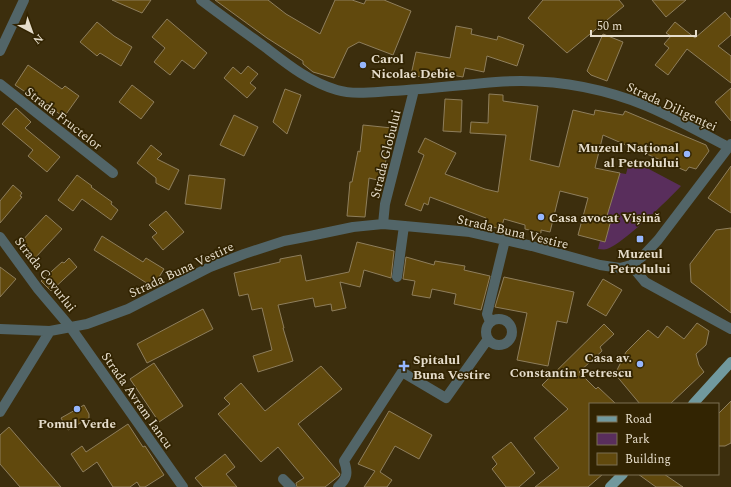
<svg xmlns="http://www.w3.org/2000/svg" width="731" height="487" font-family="Spectral,serif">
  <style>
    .green { fill: #592e5c }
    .building { fill: #61490d; stroke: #8e7e5c }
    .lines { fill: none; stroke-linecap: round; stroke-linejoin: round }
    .minor { stroke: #526568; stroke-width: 10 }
    .major { stroke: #71999e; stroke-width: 10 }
    .poi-dot { fill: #96b6fd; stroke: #322402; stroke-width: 1.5 }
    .labels { text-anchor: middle; stroke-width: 3.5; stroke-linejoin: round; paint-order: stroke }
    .poi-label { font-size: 13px; font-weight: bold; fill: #e6ddcb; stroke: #322402; text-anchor: start }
    .street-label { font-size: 13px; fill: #e6ddcb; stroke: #322402 }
  </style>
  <rect width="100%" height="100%" fill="#3c2e0d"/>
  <path class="green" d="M 630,159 L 681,186 C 668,200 624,243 607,249 C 604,250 601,249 598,249 L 600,241 L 605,242 L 611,220 L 606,219 L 620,173 L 626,174 Z"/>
  <path class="building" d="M 112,0 L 151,0 L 142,13 Z
    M 215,0 L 268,0 L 286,14 L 320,34 L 335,0 L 352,0 L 364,4 L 366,0 L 384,0 L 411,11 L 393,55 L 359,42 L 348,48 L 334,78 L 313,72 L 303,64 L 303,61 L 267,38 Z
    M 543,0 L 619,0 L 624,6 L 567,53 L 528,18 Z
    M 652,0 L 686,0 L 666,17 Z
    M 725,12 L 731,19 L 731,35 L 718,46 L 731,56 L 731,83 L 687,49 L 668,75 L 655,65 L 669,48 L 664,44 L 671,36 L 666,33 L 675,22 L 695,38 Z
    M 167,19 L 207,53 L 194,69 L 182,60 L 170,75 L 154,62 L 165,48 L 152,37 Z
    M 97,22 L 114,36 L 132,47 L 121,66 L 100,53 L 97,56 L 80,42 Z
    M 456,26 L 472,29 L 471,34 L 497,40 L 498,36 L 524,45 L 517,66 L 487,56 L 484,72 L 465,68 L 463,77 L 434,72 L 433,79 L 411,75 L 416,52 L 450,58 Z
    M 603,34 L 623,42 L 607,81 L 591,75 L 587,71 Z
    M 28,65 L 62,89 L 65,86 L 79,96 L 64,117 L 34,96 L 33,97 L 15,85 Z
    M 248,66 L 258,74 L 250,83 L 256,88 L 247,98 L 224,78 L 233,67 L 241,74 Z
    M 132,85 L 154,102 L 141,119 L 119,102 Z
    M 731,88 L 731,121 L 715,102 Z
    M 285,89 L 301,95 L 287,134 L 273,122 Z
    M 489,94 L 503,95 L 503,101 L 538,106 L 530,160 L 559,167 L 573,110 L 594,115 L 595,110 L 623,115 L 625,111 L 706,145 L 709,151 L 696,169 L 689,167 L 686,171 L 603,135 L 595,168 L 620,173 L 606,219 L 611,220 L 605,242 L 578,235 L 588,198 L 560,191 L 550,232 L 541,230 L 541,233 L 525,229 L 525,225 L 504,219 L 501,229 L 485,225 L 486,218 L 430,197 L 428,205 L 424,203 L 421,211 L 405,205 L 424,155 L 418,152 L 425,138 L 456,153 L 445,174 L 485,189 L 498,192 L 506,135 L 470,133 L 471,122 L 488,123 Z
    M 445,99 L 462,100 L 461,132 L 443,131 Z
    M 16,108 L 31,122 L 25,128 L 60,157 L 47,172 L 28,156 L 33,150 L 2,124 Z
    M 234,115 L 258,127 L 244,156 L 220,145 Z
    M 363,125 L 392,128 L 382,181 L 369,178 L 365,217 L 347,216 L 350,182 L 352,182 L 358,151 L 360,152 Z
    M 151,145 L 162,154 L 157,159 L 179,170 L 169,190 L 156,183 L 156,178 L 137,163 Z
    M 731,166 L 731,213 L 708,198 Z
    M 77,175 L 92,186 L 91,187 L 112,202 L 111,204 L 118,210 L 111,220 L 82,199 L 73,211 L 58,200 Z
    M 189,175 L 225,179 L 221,209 L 185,204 Z
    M 13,185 L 22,193 L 20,196 L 22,197 L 0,223 L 0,201 Z
    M 166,211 L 184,232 L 163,250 L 152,237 L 157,233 L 149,225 Z
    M 46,215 L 62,229 L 35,258 L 19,244 Z
    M 731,228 L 731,313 L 691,282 L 690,264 L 716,230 Z
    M 102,236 L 143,262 L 146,258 L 164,269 L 153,287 L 94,250 Z
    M 357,242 L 394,251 L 391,278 L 364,270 L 360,287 L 340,282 L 346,308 L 332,311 L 331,304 L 315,307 L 313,298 L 278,305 L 284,328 L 283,328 L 293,361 L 258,372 L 253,356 L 272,350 L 262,308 L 252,310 L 248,294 L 239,296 L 234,273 L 280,262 L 280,259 L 301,255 L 306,281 L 349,272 Z
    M 406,257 L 434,265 L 435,261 L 465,266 L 464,270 L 490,276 L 481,310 L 454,304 L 456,294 L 432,289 L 430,298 L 412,295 L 415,281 L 403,279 Z
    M 69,258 L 77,267 L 51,291 L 41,281 L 62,262 L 64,263 Z
    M 0,267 L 16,279 L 0,297 Z
    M 504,277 L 574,292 L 567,323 L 557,321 L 548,366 L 517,360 L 527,313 L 495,307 Z
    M 603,279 L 622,290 L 606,316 L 587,305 Z
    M 203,309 L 213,329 L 147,363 L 137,344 Z
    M 697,323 L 709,331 L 706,345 L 696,354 L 699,365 L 704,372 L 670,404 L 640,404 L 615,374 L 626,352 L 648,330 L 658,338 L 667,326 L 684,339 Z
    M 604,324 L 614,334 L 600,347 L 602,351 L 579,372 L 596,389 L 598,387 L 616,404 L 590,404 L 590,474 L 603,474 L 588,487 L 535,487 L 559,468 L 534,438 L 568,409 L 542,385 Z
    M 154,363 L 183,406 L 159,422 L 130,379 Z
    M 321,366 L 342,389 L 298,424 L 340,474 L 339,476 L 325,487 L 297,487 L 296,483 L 304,478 L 278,447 L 261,462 L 218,414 L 230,404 L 224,398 L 241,383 L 265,411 Z
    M 731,401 L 731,443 L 725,446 L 718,446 L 718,414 Z
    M 84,405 L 89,414 L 89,418 L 68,430 L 61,418 Z
    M 389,411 L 432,435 L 419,459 L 395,446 L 380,472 L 392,480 L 387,487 L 364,487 L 375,471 L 358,464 Z
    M 128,424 L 143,447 L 145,446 L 164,475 L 145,487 L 140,487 L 137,482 L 130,487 L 113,487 L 97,462 L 83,472 L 71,454 L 82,446 L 86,452 Z
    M 9,427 L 61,487 L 20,487 L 0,464 L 0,435 Z
    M 511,442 L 535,473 L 519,487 L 506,487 L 492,469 L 497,464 L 492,457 Z
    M 225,454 L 235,467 L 226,474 L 237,487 L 203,487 L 195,478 Z
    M 638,474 L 664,474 L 683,487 L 656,487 Z"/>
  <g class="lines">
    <path class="minor" d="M 201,0 C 222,16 243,31 265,47 C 287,64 309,82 337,90 C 354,95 374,92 391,91 C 426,89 461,85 496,82 C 548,78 600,87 647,106 C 675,118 702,133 728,147
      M 0,51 L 24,0
      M 0,84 L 113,173
      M 383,224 L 385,204 L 414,90
      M 0,237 L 38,289 L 71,328 L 183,487
      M 631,265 L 645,282 L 731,329
      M 397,277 L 404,226
      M486 332a13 13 0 1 1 26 0a13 13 0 1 1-26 0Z
      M 490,322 L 487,314 L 505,240
      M 0,329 L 50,331 L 87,324 L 128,309 L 210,267 L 244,254 L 284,241 L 310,236 L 353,227 L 383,224 L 470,232 L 532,246 L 600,265 L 620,268 L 631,265 L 643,256 L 658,240 L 731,144
      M 0,412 L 50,331
      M 283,479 L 291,487
      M 338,487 C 348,478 348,472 344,461 L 402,372 L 446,398 L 488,339"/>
    <path class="major" d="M 693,404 L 731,362
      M 610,487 L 623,474"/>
  </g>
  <g class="poi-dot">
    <circle cx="363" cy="65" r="4"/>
    <circle cx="687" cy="154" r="4"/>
    <circle cx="541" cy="217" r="4"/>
    <rect x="636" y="235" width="8" height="8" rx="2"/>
    <circle cx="640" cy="364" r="4"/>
    <path d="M402 360h4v4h4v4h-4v4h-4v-4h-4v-4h4z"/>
    <circle cx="77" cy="409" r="4"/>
  </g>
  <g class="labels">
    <g class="poi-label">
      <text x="371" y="63">Carol<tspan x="371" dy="15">Nicolae Debie</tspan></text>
      <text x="679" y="152" text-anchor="end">Muzeul Național<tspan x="679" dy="15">al Petrolului</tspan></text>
      <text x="549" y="222">Casa avocat Vișină</text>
      <text x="640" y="258" text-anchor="middle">Muzeul<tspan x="640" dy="15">Petrolului</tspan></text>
      <text x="632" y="362" text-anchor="end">Casa av.<tspan x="632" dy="15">Constantin Petrescu</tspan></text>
      <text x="413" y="364">Spitalul<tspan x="413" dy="15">Buna Vestire</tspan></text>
      <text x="77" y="428" text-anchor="middle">Pomul Verde</text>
    </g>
    <g class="street-label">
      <text transform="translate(672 106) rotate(25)" y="5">Strada Diligenței</text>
      <text transform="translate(64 118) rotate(38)" y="5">Strada Fructelor</text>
      <text transform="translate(385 154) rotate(-76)" y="5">Strada Globului</text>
      <text transform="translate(513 231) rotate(13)" y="5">Strada Buna Vestire</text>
      <text transform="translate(181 269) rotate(-25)" y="5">Strada Buna Vestire</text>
      <text transform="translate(46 274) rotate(52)" y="5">Strada Covurlui</text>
      <text transform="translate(138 400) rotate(55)" y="5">Strada Avram Iancu</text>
    </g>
  </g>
  <rect x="589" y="403" width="130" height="72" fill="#322402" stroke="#7a6e52"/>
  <rect x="597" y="416" width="20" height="6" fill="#71999e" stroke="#7a6e52"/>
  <text x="625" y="423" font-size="12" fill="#e6ddcb">Road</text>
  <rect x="597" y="433" width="20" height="12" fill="#592e5c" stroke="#7a6e52"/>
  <text x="625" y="443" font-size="12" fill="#e6ddcb">Park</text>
  <rect x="597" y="453" width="20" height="12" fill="#61490d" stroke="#7a6e52"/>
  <text x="625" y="463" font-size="12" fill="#e6ddcb">Building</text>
  <g transform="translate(32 32) rotate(139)" stroke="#322402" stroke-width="3" paint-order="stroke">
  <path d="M0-3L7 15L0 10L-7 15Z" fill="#e6ddcb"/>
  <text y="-6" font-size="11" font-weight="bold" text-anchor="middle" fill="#e6ddcb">N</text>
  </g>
  <path d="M591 30v6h105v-6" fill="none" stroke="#e6ddcb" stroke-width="2"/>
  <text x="597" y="30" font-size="12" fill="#e6ddcb" stroke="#322402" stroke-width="3" paint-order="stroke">50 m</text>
</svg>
